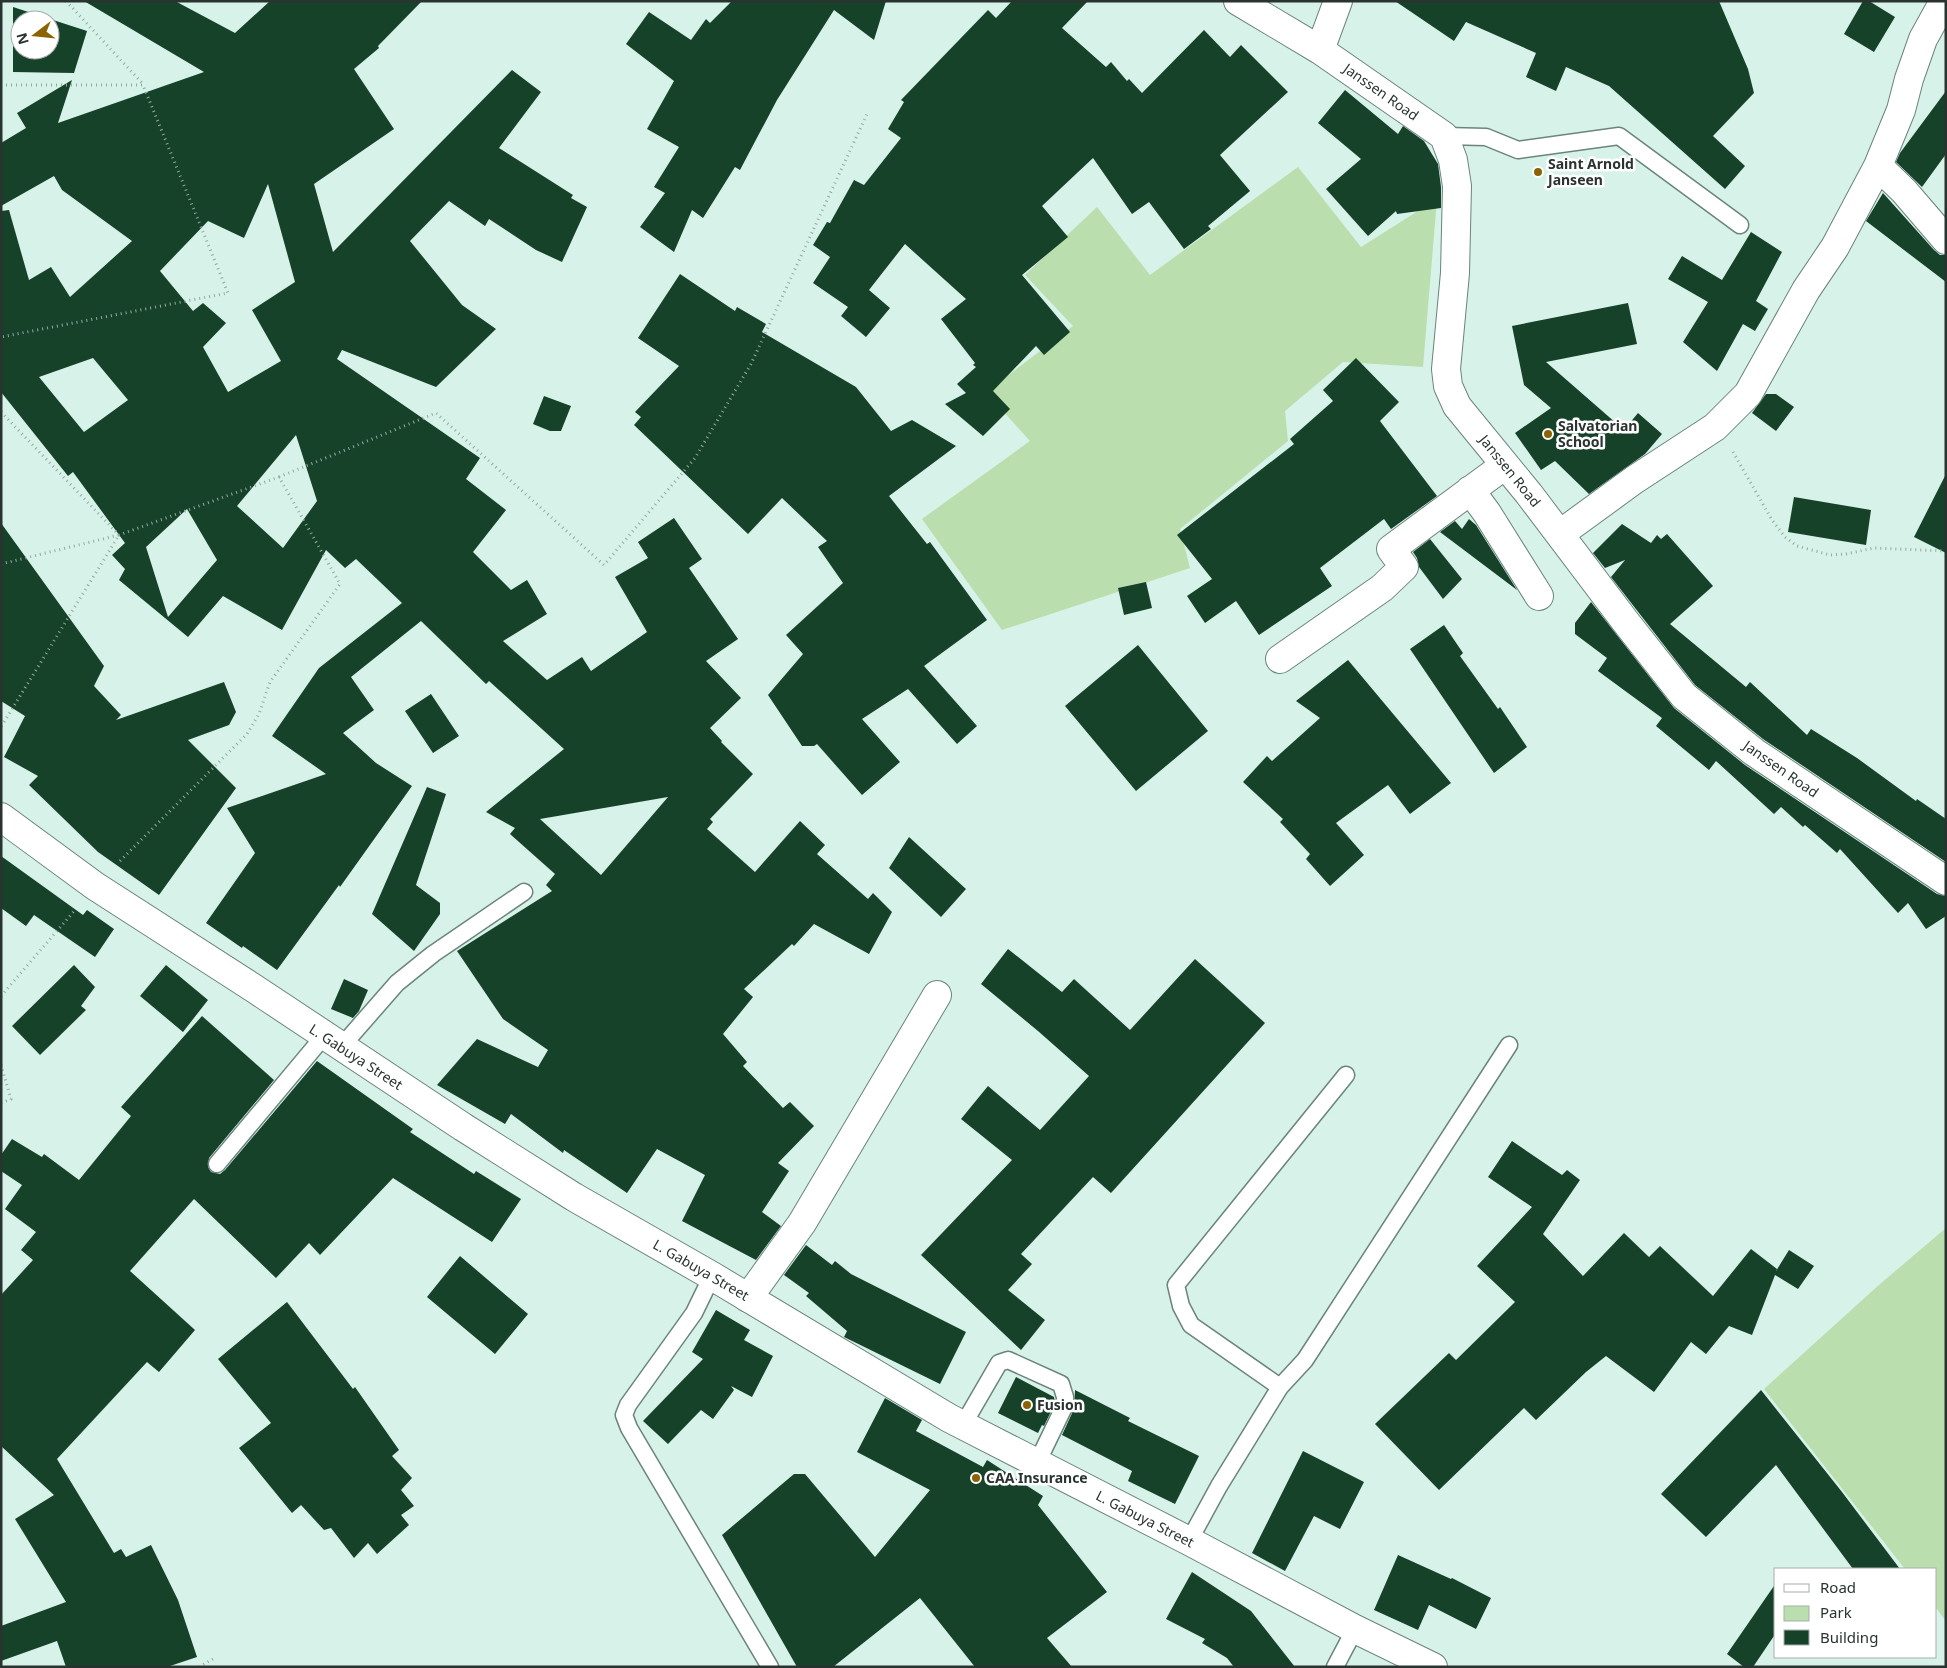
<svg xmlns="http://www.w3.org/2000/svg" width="1947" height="1668" font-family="'Noto Sans',sans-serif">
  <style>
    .green { fill: #badead }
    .building { fill: #16422a; fill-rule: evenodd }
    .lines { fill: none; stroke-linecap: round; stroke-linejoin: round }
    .service-casing { stroke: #6b847d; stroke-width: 19 }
    .minor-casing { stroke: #6b847d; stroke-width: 30 }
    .tertiary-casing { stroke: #6b847d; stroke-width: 30 }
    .path { stroke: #95a9a2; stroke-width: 3; stroke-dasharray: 1 4; stroke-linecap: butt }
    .service { stroke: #fff; stroke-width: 16 }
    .minor { stroke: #fff; stroke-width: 28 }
    .tertiary { stroke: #fff; stroke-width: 28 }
    .poi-dot { fill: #8b6304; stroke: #fff; stroke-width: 2 }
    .labels { text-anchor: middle; stroke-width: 5; stroke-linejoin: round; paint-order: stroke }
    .street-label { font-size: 14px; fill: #293330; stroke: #fff }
    .poi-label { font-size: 14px; font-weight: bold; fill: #293330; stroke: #fff; text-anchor: start }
  </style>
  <rect width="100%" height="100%" fill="#d7f2e9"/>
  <path class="green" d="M 1298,167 L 1361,247 L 1437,199 L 1423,367 L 1343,362 L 1285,411 L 1288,441 L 1180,529 L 1190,568 L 1002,630 L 922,519 L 1030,441 L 986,392 L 1073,326 L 1025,275 L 1097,207 L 1150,275 Z
    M 1946,1228 L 1946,1621 L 1936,1608 L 1936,1569 L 1905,1569 L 1764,1389 L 1880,1284 Z"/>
  <path class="building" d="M 84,1 L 175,1 L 235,33 L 270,1 L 422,1 L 378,46 L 379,48 L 354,69 L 394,129 L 314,184 L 333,252 L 512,70 L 541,92 L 499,148 L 573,195 L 571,198 L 587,207 L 562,262 L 536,250 L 489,219 L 485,226 L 449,201 L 410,241 L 462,305 L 496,329 L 436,387 L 342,350 L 337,359 L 480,458 L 466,479 L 506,510 L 473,552 L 511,590 L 527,580 L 547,614 L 503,641 L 547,680 L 582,657 L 591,671 L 647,632 L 615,577 L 648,558 L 638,542 L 674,518 L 702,559 L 689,568 L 738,639 L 706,661 L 741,698 L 710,728 L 722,741 L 721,742 L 753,774 L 710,819 L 713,822 L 707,829 L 755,872 L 800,821 L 825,845 L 817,854 L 868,899 L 873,893 L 892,912 L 869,954 L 814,924 L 794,946 L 792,944 L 744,989 L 753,997 L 723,1034 L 747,1062 L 743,1066 L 783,1108 L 790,1102 L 814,1126 L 778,1163 L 789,1171 L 762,1212 L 781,1226 L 756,1260 L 682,1221 L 705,1175 L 657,1149 L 627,1193 L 564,1150 L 563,1153 L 511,1114 L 505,1124 L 437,1085 L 477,1039 L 538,1067 L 548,1050 L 503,1019 L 457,951 L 552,891 L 546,885 L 555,874 L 510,834 L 515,828 L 486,812 L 564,749 L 489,681 L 486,684 L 421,621 L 351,677 L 374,710 L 343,733 L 376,763 L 412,786 L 340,887 L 339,885 L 277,970 L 243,946 L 242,948 L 206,923 L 255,853 L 227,808 L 326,774 L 272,736 L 319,668 L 402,603 L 356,559 L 345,568 L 326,550 L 282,630 L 223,596 L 188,637 L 119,580 L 125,569 L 112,555 L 125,543 L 73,472 L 68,476 L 1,392 L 1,211 L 9,210 L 29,280 L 51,267 L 70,297 L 132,241 L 62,190 L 54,176 L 1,206 L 1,143 L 26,128 L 17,113 L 72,80 L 58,123 L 204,72 ZM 268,184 L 295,282 L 252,310 L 281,361 L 228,392 L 203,347 L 226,323 L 203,303 L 193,311 L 160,271 L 208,221 L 244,238 ZM 93,358 L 128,400 L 84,432 L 39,377 ZM 296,435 L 317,501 L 283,548 L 237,506 ZM 187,509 L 217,560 L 168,617 L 146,547 ZM 668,797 L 601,875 L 540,819 Z
    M 732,1 L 886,1 L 874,40 L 834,10 L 777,100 L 740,170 L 735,167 L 703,218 L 692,210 L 674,252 L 640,227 L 665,193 L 654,187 L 679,147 L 647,129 L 674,81 L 626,44 L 649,12 L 691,40 L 706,19 L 710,23 Z
    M 1012,1 L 1088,1 L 1062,28 L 1106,67 L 1111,62 L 1127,81 L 1129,79 L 1142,93 L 1204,30 L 1230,57 L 1241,45 L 1288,92 L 1220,155 L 1250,191 L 1208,226 L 1211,229 L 1184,249 L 1149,202 L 1132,214 L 1093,158 L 1042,206 L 1068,237 L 1022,275 L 1070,332 L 1044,355 L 1036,346 L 993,391 L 1010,409 L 983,436 L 945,404 L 966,393 L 957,384 L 976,367 L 973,365 L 975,363 L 941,319 L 966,299 L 905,244 L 869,290 L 890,308 L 866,337 L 841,316 L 848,307 L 813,283 L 830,257 L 813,245 L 827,222 L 830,223 L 854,180 L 864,185 L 901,138 L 888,129 L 904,102 L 901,100 L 988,10 L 996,18 Z
    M 1395,1 L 1719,1 L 1748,69 L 1754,93 L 1713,136 L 1745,166 L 1725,189 L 1609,86 L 1566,67 L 1556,91 L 1526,77 L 1536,53 L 1466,22 L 1454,41 Z
    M 1863,1 L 1869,1 L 1895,17 L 1874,52 L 1844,34 Z
    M 13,7 L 87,31 L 74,73 L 13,72 ZM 20,20 L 50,20 L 50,50 L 20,50 Z
    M 1345,90 L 1398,134 L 1403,126 L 1424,141 L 1438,164 L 1441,187 L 1441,208 L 1397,214 L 1396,211 L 1368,236 L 1326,189 L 1361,159 L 1318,123 Z
    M 1946,91 L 1946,154 L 1922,187 L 1896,162 L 1900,153 Z
    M 1883,193 L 1934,250 L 1940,255 L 1946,255 L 1946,282 L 1866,221 Z
    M 1751,232 L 1782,252 L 1756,301 L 1768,309 L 1755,331 L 1743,324 L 1717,371 L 1683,342 L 1708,302 L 1668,279 L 1682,256 L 1722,280 Z
    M 680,274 L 735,311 L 737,307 L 766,324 L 762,332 L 856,387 L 891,431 L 912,420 L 956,446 L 889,496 L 927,544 L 930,542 L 987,620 L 924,666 L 977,726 L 957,744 L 908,689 L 862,719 L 900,762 L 862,795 L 817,744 L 814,746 L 802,746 L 768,695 L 803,654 L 786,635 L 843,583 L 818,547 L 827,541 L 782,498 L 748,534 L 634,425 L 641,417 L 635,412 L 679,366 L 638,338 Z
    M 1628,303 L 1637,344 L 1546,362 L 1624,430 L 1638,413 L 1662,434 L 1645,454 L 1589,494 L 1555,461 L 1541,470 L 1515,433 L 1551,408 L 1524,385 L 1512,326 Z
    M 1356,358 L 1399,402 L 1380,421 L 1437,496 L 1391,529 L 1384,519 L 1320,568 L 1332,586 L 1259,635 L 1236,601 L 1205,623 L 1187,596 L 1212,579 L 1177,535 L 1294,444 L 1290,439 L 1333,401 L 1323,390 Z
    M 1766,394 L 1776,394 L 1794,407 L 1776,431 L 1752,413 Z
    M 544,396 L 571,406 L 561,431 L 550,431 L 533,424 Z
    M 1946,474 L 1946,553 L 1914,537 Z
    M 1794,497 L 1871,510 L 1866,545 L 1788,532 Z
    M 1469,519 L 1476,525 L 1517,590 L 1440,532 L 1455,521 L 1462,529 Z
    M 1,523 L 104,666 L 94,686 L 121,715 L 116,720 L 224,682 L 236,712 L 229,725 L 188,740 L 236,788 L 159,895 L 98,852 L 29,785 L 38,776 L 4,757 L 25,716 L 1,701 Z
    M 1622,524 L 1651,543 L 1657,535 L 1661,539 L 1667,534 L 1713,586 L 1670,624 L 1746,687 L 1750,682 L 1807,735 L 1811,729 L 1857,758 L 1916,801 L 1917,799 L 1946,819 L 1946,862 L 1763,739 L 1695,685 L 1611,577 L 1625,560 L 1605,568 L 1593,553 Z
    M 1430,539 L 1462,579 L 1443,599 L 1419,567 L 1417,558 L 1413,552 Z
    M 1146,582 L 1152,608 L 1124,615 L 1118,588 Z
    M 1591,602 L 1674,708 L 1745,765 L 1937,894 L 1946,896 L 1946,916 L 1926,929 L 1908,903 L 1898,913 L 1840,849 L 1837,853 L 1805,825 L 1803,827 L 1781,807 L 1774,814 L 1716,761 L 1709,770 L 1656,726 L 1662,718 L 1598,671 L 1607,658 L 1575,634 L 1575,623 Z
    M 1444,625 L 1463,653 L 1460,656 L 1498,709 L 1500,707 L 1527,747 L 1494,773 L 1410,649 Z
    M 1138,645 L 1208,731 L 1136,791 L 1065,706 Z
    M 1348,660 L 1451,783 L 1410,814 L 1388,785 L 1336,823 L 1364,855 L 1330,886 L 1306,859 L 1310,854 L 1280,822 L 1283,819 L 1243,782 L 1267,756 L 1272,761 L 1320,718 L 1296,701 Z
    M 431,694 L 459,736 L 433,753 L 405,711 Z
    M 427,787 L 446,794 L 416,885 L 440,903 L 440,914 L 414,951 L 372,914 Z
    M 909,837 L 966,889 L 941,917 L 889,868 Z
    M 1,856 L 83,915 L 87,910 L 114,929 L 95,957 L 34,915 L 26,926 L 1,908 Z
    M 1008,949 L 1062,992 L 1074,979 L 1130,1030 L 1195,959 L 1265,1023 L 1111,1193 L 1093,1177 L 1021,1254 L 1032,1264 L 1008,1290 L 1045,1320 L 1021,1350 L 921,1255 L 1012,1160 L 961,1119 L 988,1086 L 1040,1130 L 1089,1076 L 1038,1031 L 981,984 Z
    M 74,965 L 95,987 L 81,1006 L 86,1010 L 40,1055 L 12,1026 Z
    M 166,965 L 208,1000 L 183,1032 L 140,996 Z
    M 344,979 L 368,990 L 359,1011 L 353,1018 L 331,1009 Z
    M 202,1016 L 274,1080 L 209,1158 L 208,1167 L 211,1172 L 220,1174 L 225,1170 L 317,1061 L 413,1129 L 410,1132 L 474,1174 L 476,1171 L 521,1199 L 492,1242 L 393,1178 L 320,1255 L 309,1243 L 276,1278 L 194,1199 L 130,1271 L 195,1330 L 159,1372 L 147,1362 L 57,1459 L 114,1553 L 121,1549 L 126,1557 L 151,1545 L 178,1600 L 197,1657 L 167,1667 L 66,1667 L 57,1641 L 1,1661 L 1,1626 L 66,1602 L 15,1519 L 54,1495 L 1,1446 L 1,1295 L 33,1260 L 21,1250 L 36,1232 L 5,1209 L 22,1185 L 1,1171 L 1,1155 L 12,1139 L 42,1157 L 44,1154 L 79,1180 L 131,1116 L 121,1107 Z
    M 1512,1141 L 1562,1175 L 1567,1170 L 1580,1180 L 1543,1234 L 1583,1276 L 1624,1233 L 1649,1257 L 1660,1246 L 1713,1296 L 1751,1249 L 1777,1269 L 1776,1271 L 1789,1250 L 1814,1266 L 1798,1289 L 1775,1275 L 1752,1335 L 1729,1326 L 1706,1354 L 1691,1342 L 1654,1392 L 1606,1356 L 1586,1372 L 1536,1420 L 1524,1408 L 1439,1490 L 1375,1424 L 1449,1353 L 1456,1360 L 1515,1302 L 1477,1266 L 1532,1207 L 1488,1177 Z
    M 806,1245 L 832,1265 L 835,1261 L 851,1274 L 966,1332 L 940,1384 L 844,1337 L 847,1331 L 806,1296 L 809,1293 L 784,1275 Z
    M 460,1256 L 528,1314 L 495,1354 L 427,1297 Z
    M 287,1302 L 353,1389 L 355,1387 L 399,1450 L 392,1456 L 412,1478 L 401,1490 L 414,1506 L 401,1515 L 409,1525 L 377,1554 L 368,1543 L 354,1558 L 331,1528 L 324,1530 L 301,1505 L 292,1513 L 239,1448 L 271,1423 L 218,1359 Z
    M 716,1310 L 750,1330 L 744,1340 L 773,1356 L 752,1397 L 731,1386 L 734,1390 L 713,1419 L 701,1410 L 668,1444 L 643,1421 L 703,1359 L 692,1352 Z
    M 1016,1377 L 1054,1397 L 1055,1403 L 1044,1426 L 1042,1425 L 1038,1433 L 998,1413 Z
    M 1075,1390 L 1130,1418 L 1128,1421 L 1199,1456 L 1175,1504 L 1128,1481 L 1132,1471 L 1062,1435 L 1074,1409 Z
    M 1761,1390 L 1842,1492 L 1900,1569 L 1853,1569 L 1776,1465 L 1706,1537 L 1661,1494 Z
    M 885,1398 L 922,1420 L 916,1431 L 983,1467 L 987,1460 L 1043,1496 L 1038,1505 L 1107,1592 L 1047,1638 L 1072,1667 L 975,1667 L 920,1598 L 833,1667 L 797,1667 L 722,1535 L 794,1474 L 805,1474 L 875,1557 L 930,1490 L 857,1452 Z
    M 1303,1451 L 1364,1482 L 1340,1529 L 1314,1516 L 1285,1571 L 1252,1553 Z
    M 1398,1555 L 1451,1579 L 1452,1578 L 1491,1598 L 1476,1629 L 1429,1605 L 1418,1630 L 1374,1610 Z
    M 1192,1572 L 1251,1611 L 1295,1667 L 1234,1667 L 1227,1658 L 1202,1643 L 1205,1639 L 1166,1619 Z
    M 1776,1583 L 1776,1633 L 1753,1667 L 1744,1667 L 1727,1654 Z"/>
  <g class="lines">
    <defs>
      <path id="service" d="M 1444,136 L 1486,137 L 1518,150 L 1619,136 L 1740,225
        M 341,1047 L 397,983 L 433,954 L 524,892
        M 217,1164 L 324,1036
        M 712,1276 L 694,1313 L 628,1405 L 624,1415 L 629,1428 L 770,1667
        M 1280,1387 L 1191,1325 L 1181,1306 L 1176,1285 L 1346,1075
        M 963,1425 L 999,1363 L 1008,1360 L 1061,1384 L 1065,1397 L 1065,1405 L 1037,1463
        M 1189,1541 L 1219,1486 L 1280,1387 L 1305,1360 L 1509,1045
        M 1335,1667 L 1355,1629"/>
      <path id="minor" d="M 1238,1 L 1320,50 L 1444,136 L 1453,160 L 1457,186 L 1455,273 L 1446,369 L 1448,386 L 1457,406 L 1529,494 L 1625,621 L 1684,696 L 1754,752 L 1946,881
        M 1320,50 L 1338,1
        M 1878,166 L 1904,191 L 1946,240
        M 1470,490 L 1487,513 L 1539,596
        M 1560,534 L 1634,480 L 1715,427 L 1748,394 L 1806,290 L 1835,247 L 1878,166 L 1901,110 L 1909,79 L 1923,39 L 1944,1
        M 1280,659 L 1382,588 L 1404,567 L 1391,549 L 1505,465
        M 748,1298 L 802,1223 L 937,995"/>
      <path id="tertiary" d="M 1,817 L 95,886 L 255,989 L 463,1127 L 574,1197 L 712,1276 L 949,1418 L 1189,1541 L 1355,1629 L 1433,1667"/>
    </defs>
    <use href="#service" class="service-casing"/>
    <use href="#minor" class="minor-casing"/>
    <use href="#tertiary" class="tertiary-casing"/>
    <path class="path" d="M 66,1 L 143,84
      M 1,85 L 143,85 L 228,293 L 1,337
      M 1,412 L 119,535 L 279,477 L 340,584 L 270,682 L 259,714 L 247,734 L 118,863
      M 1733,452 L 1772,520 L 1785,537 L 1797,546 L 1830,555 L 1846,554 L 1874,548 L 1946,551
      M 279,477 L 436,413 L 604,565 L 695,458 L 751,364 L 867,114
      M 1,564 L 119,535 L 1,727
      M 1,996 L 75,910
      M 1,1065 L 11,1099 L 1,1103
      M 199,1667 L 213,1659"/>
    <use href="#service" class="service"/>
    <use href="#minor" class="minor"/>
    <use href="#tertiary" class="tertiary"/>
  </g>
  <g class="poi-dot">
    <circle cx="1538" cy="172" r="5"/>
    <circle cx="1548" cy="434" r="5"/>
    <circle cx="1027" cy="1405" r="5"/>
    <circle cx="976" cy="1478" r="5"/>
  </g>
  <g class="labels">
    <g class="street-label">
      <text transform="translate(1381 92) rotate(35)" y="5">Janssen Road</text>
      <text transform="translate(1510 471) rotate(51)" y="5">Janssen Road</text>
      <text transform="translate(1781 769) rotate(35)" y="5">Janssen Road</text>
      <text transform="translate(356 1057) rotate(33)" y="5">L. Gabuya Street</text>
      <text transform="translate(701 1270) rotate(30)" y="5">L. Gabuya Street</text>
      <text transform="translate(1145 1519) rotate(27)" y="5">L. Gabuya Street</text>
    </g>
    <g class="poi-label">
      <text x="1548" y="169">Saint Arnold<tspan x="1548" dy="16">Janseen</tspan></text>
      <text x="1558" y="431">Salvatorian<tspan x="1558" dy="16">School</tspan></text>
      <text x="1037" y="1410">Fusion</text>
      <text x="986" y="1483">CAA Insurance</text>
    </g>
  </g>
  <rect width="1947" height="1668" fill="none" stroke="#293330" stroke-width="5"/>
  <rect x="1774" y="1568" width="162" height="90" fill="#ffffff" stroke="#a9adac"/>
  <rect x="1784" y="1584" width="25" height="8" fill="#ffffff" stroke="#a9adac"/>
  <text x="1820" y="1593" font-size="15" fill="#293330">Road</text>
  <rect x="1784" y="1606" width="25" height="15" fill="#badead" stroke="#a9adac"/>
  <text x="1820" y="1618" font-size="15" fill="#293330">Park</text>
  <rect x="1784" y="1630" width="25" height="15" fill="#16422a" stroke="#a9adac"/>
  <text x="1820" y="1643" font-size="15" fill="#293330">Building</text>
  <g transform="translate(35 35) rotate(254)"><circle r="24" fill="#ffffff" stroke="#a9adac"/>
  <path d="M0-4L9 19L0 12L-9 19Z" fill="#8b6304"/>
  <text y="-8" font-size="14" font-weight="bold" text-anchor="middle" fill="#293330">N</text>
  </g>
</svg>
